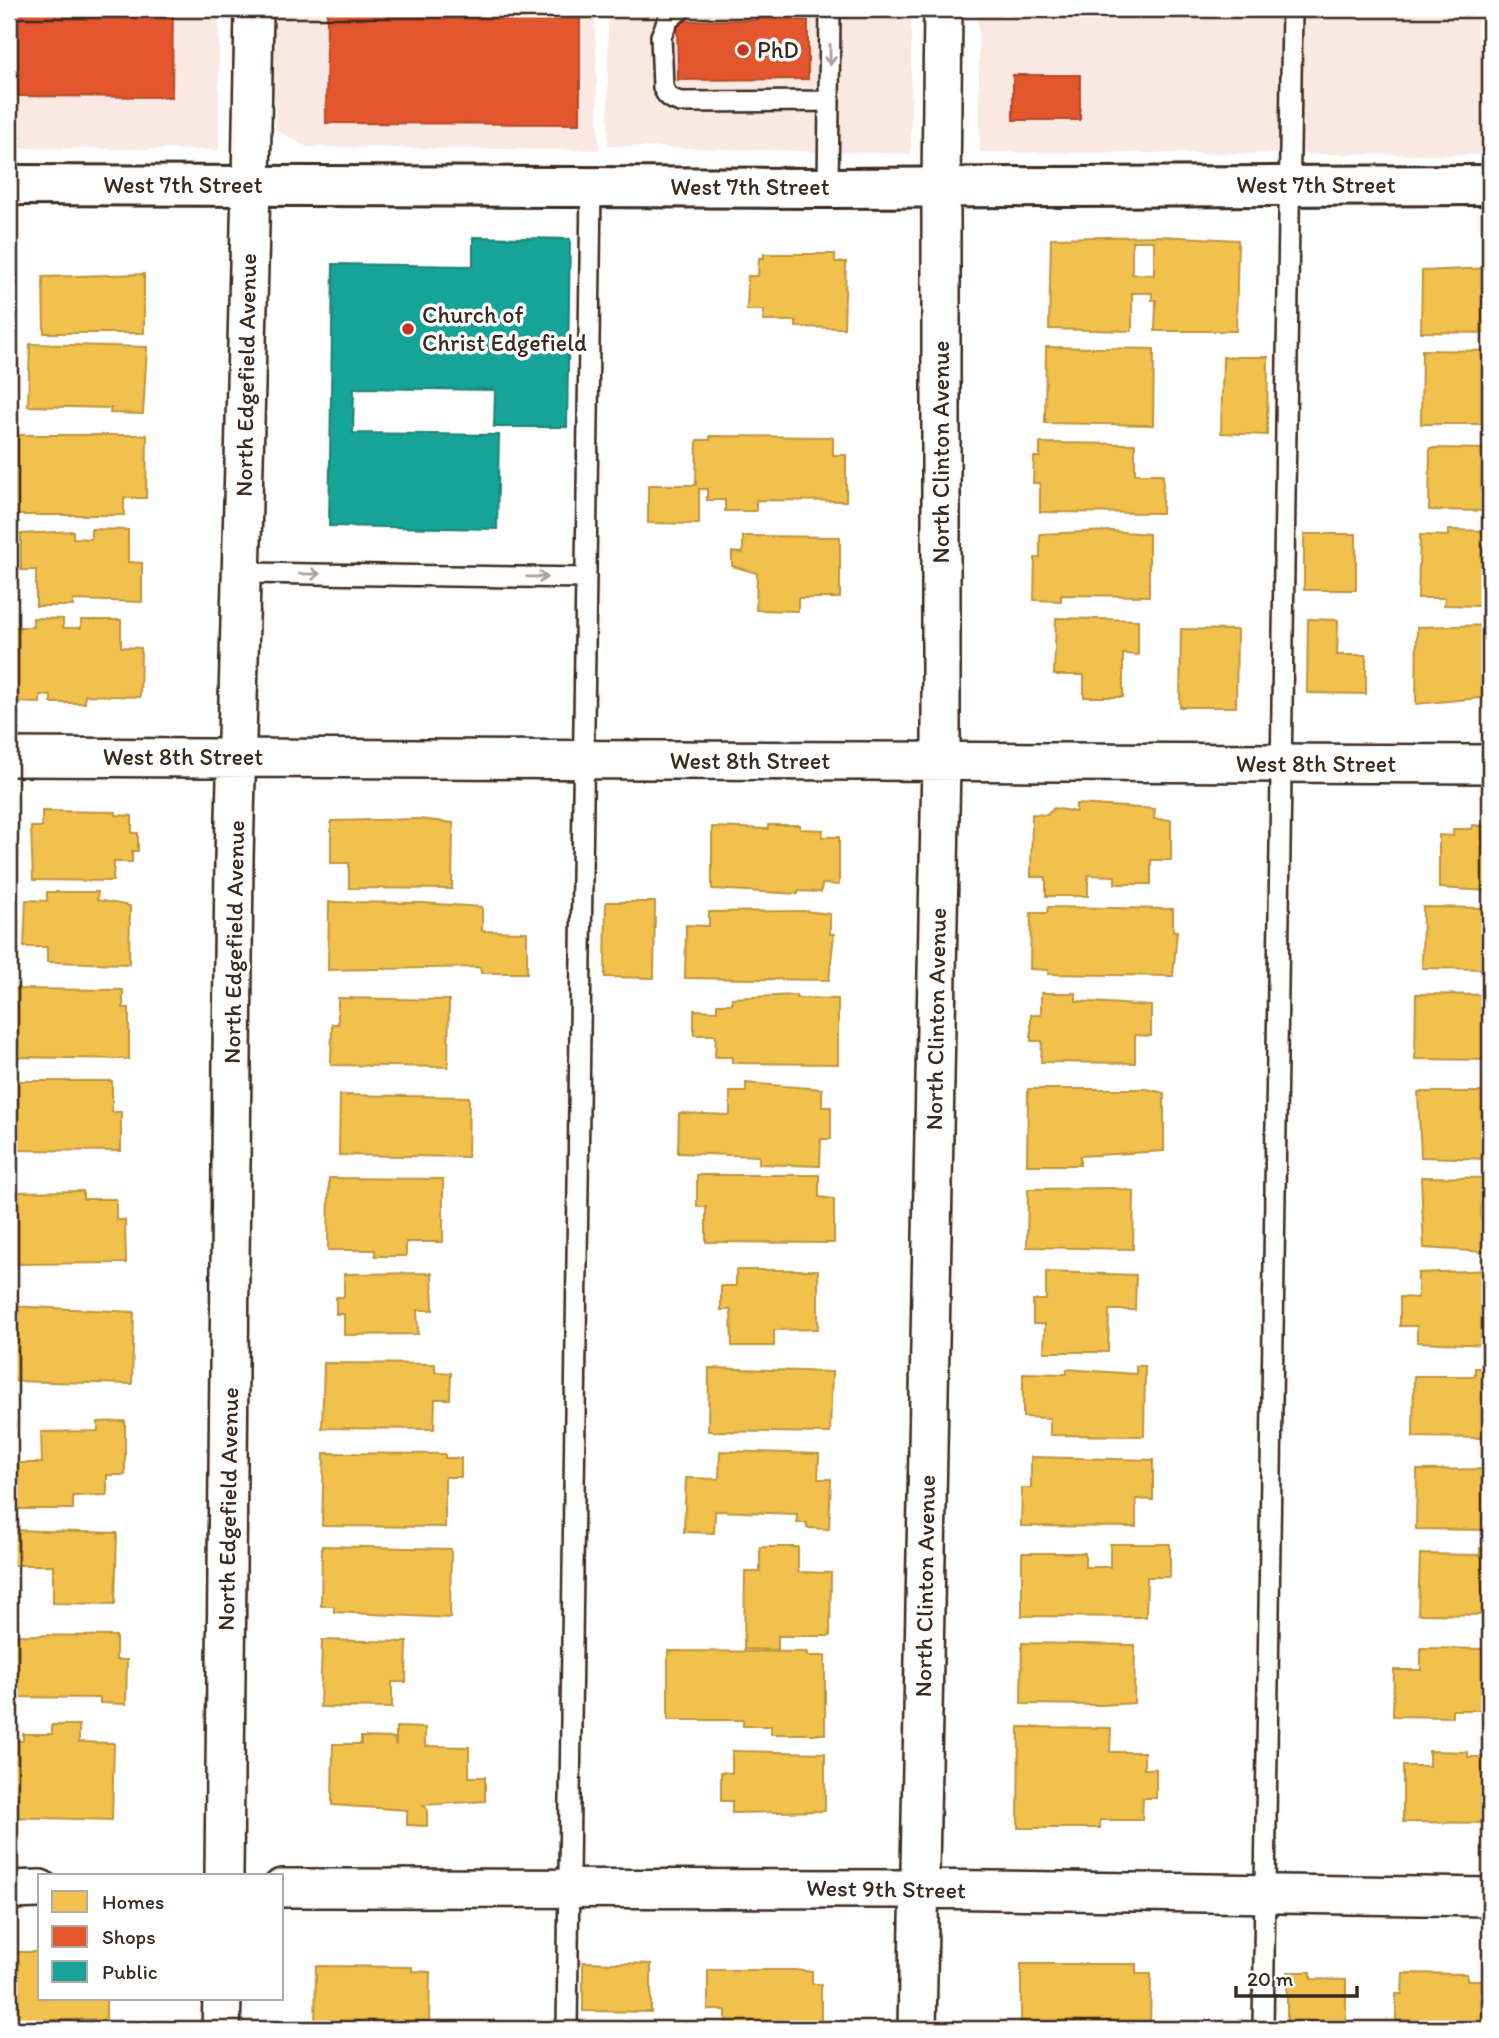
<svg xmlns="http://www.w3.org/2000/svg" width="1499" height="2038" font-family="Itim,sans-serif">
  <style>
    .built { fill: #f9e9e2 }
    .homes { fill: #f2c14e; stroke: #bb9440; stroke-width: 2; fill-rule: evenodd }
    .shops { fill: #e4572e; stroke: #b14a29; stroke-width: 2 }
    .public { fill: #17a398; stroke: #227f73; stroke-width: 2 }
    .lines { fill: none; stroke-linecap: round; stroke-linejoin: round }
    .service-casing { stroke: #3b2a1e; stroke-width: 24 }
    .minor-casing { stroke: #3b2a1e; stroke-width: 42 }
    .tertiary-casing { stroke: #3b2a1e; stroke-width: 44 }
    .service { stroke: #fff; stroke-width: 19 }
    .minor { stroke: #fff; stroke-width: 37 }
    .tertiary { stroke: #fff; stroke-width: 38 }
    .oneway { stroke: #a79f9a }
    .poi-dot { fill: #c8321e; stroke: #fff; stroke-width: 2.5 }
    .labels { text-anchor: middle; stroke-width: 7; stroke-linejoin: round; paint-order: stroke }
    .poi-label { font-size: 24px; fill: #3b2a1e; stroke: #fff; text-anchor: start }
    .street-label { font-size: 24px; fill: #3b2a1e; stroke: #fff }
  </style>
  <rect width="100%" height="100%" fill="#fff"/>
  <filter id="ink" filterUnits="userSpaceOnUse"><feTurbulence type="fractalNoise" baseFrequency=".0143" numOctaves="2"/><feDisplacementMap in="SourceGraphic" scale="14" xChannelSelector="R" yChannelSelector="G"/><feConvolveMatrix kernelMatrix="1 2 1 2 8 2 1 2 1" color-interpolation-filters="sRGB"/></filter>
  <g filter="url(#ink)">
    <path class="built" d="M 9,9 L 219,9 L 219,150 L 9,148 Z
      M 274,9 L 595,9 L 599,150 L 307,147 L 276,130 L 273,56 Z
      M 608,9 L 911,9 L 911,154 L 608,146 Z
      M 978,9 L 1490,9 L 1490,155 L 980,152 Z"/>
    <path class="homes" d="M 1160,236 L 1238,240 L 1236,331 L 1155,331 L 1156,300 L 1152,300 L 1152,293 L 1132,293 L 1132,331 L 1049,329 L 1051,238 ZM 1132,241 L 1154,241 L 1154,275 L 1132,274 Z
      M 764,254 L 835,254 L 835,262 L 846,262 L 844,328 L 796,327 L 796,321 L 763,321 L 764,310 L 747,310 L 748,276 L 758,276 L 759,258 L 764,258 Z
      M 1490,268 L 1490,333 L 1421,332 L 1422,271 Z
      M 144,274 L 144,333 L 44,333 L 43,277 Z
      M 30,344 L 147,347 L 143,414 L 110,413 L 111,408 L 28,406 Z
      M 1046,347 L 1154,349 L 1153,425 L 1045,423 Z
      M 1422,350 L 1490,351 L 1490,424 L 1421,424 Z
      M 1223,357 L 1268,357 L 1267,435 L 1221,433 Z
      M 15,435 L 147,435 L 146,498 L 124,498 L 124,515 L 15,515 Z
      M 710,436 L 833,437 L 833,455 L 846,455 L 846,501 L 756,500 L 756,511 L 725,511 L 725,500 L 707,500 L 707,489 L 699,489 L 699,524 L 648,523 L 648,485 L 696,485 L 697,440 L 710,440 Z
      M 1040,443 L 1135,444 L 1135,474 L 1163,474 L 1162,513 L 1040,512 L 1040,483 L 1033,483 L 1034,457 L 1040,457 Z
      M 1430,448 L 1490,449 L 1490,511 L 1429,510 Z
      M 91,529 L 128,530 L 128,562 L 142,563 L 142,602 L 73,600 L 73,606 L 36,606 L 36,570 L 21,570 L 21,534 L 73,531 L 73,538 L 91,539 Z
      M 1448,530 L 1490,531 L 1490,596 L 1479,596 L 1479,606 L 1444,605 L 1445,598 L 1418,598 L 1420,535 L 1448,536 Z
      M 1110,531 L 1149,534 L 1149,596 L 1061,595 L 1061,601 L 1034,600 L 1035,558 L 1040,558 L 1040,534 Z
      M 1304,534 L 1356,534 L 1356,590 L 1304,590 Z
      M 743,536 L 840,537 L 840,598 L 798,598 L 798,611 L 756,610 L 757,573 L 732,566 L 732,552 L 743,553 Z
      M 33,618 L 63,619 L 63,628 L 81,628 L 81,620 L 121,620 L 121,647 L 141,648 L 140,697 L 85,695 L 85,703 L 51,703 L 51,696 L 40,695 L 40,703 L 9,702 L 9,627 L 33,627 Z
      M 1056,618 L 1138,620 L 1138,655 L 1123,654 L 1123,697 L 1084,697 L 1084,675 L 1054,675 Z
      M 1308,619 L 1338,620 L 1337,655 L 1366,655 L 1366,694 L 1307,693 Z
      M 1490,625 L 1490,697 L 1416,704 L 1417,627 Z
      M 1181,629 L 1237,630 L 1236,707 L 1180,707 Z
      M 1076,804 L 1155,809 L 1154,819 L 1171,820 L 1171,860 L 1151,860 L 1151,884 L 1115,884 L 1115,876 L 1088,875 L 1088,896 L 1046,896 L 1046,877 L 1031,877 L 1032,814 L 1047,815 L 1054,808 L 1076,812 Z
      M 42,811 L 116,812 L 116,815 L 132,816 L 132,833 L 138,833 L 138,851 L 132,851 L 132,862 L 114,862 L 113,881 L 33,880 L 31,827 L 42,827 Z
      M 419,819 L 453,823 L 452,889 L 349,888 L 349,863 L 331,863 L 331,821 Z
      M 768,825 L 800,825 L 800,829 L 823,830 L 822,837 L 839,837 L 839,885 L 822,884 L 821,892 L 798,891 L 798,894 L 712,889 L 712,827 L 768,829 Z
      M 1473,825 L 1490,827 L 1490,891 L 1439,888 L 1439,835 L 1453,836 L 1453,829 L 1472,829 Z
      M 47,892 L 98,892 L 97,900 L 130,906 L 129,964 L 47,962 L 47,947 L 24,947 L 26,900 L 47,901 Z
      M 329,902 L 422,903 L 482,907 L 482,931 L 527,932 L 527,973 L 481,973 L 480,967 L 328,970 Z
      M 606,902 L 655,902 L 654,978 L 605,977 Z
      M 1048,907 L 1173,909 L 1173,931 L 1177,931 L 1173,976 L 1048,974 L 1048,970 L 1030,969 L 1031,913 L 1047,913 Z
      M 1423,907 L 1490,908 L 1490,969 L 1422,968 Z
      M 804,911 L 830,914 L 830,934 L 834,934 L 829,980 L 685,978 L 686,925 L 709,926 L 709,912 Z
      M 9,989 L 123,990 L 123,1008 L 129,1008 L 129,1059 L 9,1057 Z
      M 1041,993 L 1076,993 L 1076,1001 L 1151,1006 L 1151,1036 L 1135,1035 L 1135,1063 L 1041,1062 L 1042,1041 L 1031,1041 L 1031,1015 L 1041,1015 Z
      M 1416,994 L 1490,995 L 1490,1060 L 1415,1059 Z
      M 796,995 L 796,998 L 838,999 L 838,1064 L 732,1063 L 732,1057 L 715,1057 L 716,1035 L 694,1035 L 694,1010 L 717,1011 L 717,1004 L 732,1004 L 732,998 Z
      M 338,998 L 449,1000 L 448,1067 L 331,1065 L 332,1024 L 338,1024 Z
      M 11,1081 L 112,1081 L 112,1112 L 121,1112 L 121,1151 L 9,1150 L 9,1088 L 11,1088 Z
      M 746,1083 L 822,1089 L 822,1107 L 831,1107 L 831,1139 L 821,1139 L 820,1166 L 759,1164 L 759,1156 L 678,1153 L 679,1113 L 730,1115 L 730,1092 L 746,1092 Z
      M 1028,1089 L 1147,1089 L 1164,1093 L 1164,1151 L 1080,1156 L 1080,1165 L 1027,1165 Z
      M 1418,1092 L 1490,1092 L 1490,1159 L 1421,1157 Z
      M 340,1095 L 469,1097 L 468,1157 L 339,1155 Z
      M 697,1175 L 819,1175 L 819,1197 L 834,1199 L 834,1243 L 706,1242 L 706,1207 L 697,1207 Z
      M 1421,1177 L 1490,1178 L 1490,1247 L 1487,1247 L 1487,1252 L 1424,1248 Z
      M 329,1178 L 443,1179 L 443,1242 L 406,1242 L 406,1256 L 375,1256 L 375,1250 L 328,1250 Z
      M 1113,1188 L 1134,1191 L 1133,1249 L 1027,1247 L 1028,1189 Z
      M 83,1191 L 83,1199 L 116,1199 L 116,1220 L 125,1220 L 126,1263 L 9,1264 L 9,1192 Z
      M 736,1270 L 818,1270 L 818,1329 L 774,1330 L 774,1346 L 732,1346 L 731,1310 L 721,1310 L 721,1286 L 736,1286 Z
      M 1490,1270 L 1490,1345 L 1417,1342 L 1417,1326 L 1400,1326 L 1400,1297 L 1418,1298 L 1418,1273 Z
      M 1046,1272 L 1136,1275 L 1135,1310 L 1109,1310 L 1108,1352 L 1044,1352 L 1045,1324 L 1033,1324 L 1033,1300 L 1046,1300 Z
      M 432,1273 L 433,1310 L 417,1310 L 418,1334 L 344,1335 L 344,1314 L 336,1314 L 336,1297 L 344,1297 L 344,1274 Z
      M 9,1306 L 134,1312 L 132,1384 L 9,1381 Z
      M 324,1363 L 435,1364 L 435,1372 L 451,1373 L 450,1399 L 435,1399 L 434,1429 L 322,1428 Z
      M 1136,1366 L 1145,1366 L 1144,1436 L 1050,1435 L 1050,1418 L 1023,1417 L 1023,1373 L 1067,1374 L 1067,1369 L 1136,1374 Z
      M 709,1368 L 832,1372 L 830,1433 L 708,1431 Z
      M 1475,1368 L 1490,1368 L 1490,1438 L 1413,1437 L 1414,1376 L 1475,1376 Z
      M 125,1421 L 125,1475 L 107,1475 L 107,1495 L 73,1496 L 73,1509 L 16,1509 L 16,1463 L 42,1463 L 41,1432 L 98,1431 L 98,1422 Z
      M 720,1451 L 819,1454 L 818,1479 L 831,1479 L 829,1529 L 807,1528 L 807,1523 L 797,1523 L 797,1514 L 715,1511 L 714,1533 L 684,1532 L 686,1478 L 719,1479 Z
      M 324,1453 L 445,1454 L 445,1458 L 461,1458 L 461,1477 L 445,1477 L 445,1527 L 322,1526 Z
      M 1031,1457 L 1153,1460 L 1153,1500 L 1136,1499 L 1136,1527 L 1021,1526 L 1022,1488 L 1031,1488 Z
      M 1490,1469 L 1490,1530 L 1416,1529 L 1417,1470 Z
      M 10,1530 L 117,1533 L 115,1604 L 53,1603 L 53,1565 L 9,1565 Z
      M 1110,1544 L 1170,1544 L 1170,1577 L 1147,1577 L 1146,1617 L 1022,1616 L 1022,1553 L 1085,1553 L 1085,1567 L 1110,1567 Z
      M 322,1546 L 451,1549 L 450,1618 L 334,1612 L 334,1606 L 321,1606 Z
      M 760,1547 L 798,1547 L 798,1572 L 831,1573 L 830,1636 L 778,1636 L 778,1650 L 744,1649 L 745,1572 L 760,1572 Z
      M 1480,1548 L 1490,1548 L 1490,1615 L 1418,1614 L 1420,1554 L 1480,1555 Z
      M 9,1635 L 116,1636 L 116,1660 L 127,1660 L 126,1704 L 100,1703 L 100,1698 L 9,1697 Z
      M 322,1640 L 407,1642 L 406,1682 L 392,1682 L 392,1708 L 320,1707 Z
      M 1022,1643 L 1135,1645 L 1134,1703 L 1101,1705 L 1021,1704 Z
      M 1421,1648 L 1490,1649 L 1490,1717 L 1488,1717 L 1488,1710 L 1452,1710 L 1452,1717 L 1393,1716 L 1394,1670 L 1421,1670 Z
      M 668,1651 L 807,1652 L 807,1656 L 825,1656 L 825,1734 L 771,1734 L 771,1726 L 743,1726 L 743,1720 L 668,1720 Z
      M 52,1725 L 79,1725 L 79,1742 L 114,1743 L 112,1820 L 9,1817 L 9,1741 L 23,1741 L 23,1734 L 52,1734 Z
      M 396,1727 L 425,1728 L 425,1746 L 469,1747 L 469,1777 L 485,1777 L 485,1801 L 423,1805 L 427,1809 L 427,1826 L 407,1825 L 407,1810 L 332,1805 L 333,1744 L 361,1744 L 361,1737 L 394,1738 L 396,1746 Z
      M 1019,1727 L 1111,1728 L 1110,1752 L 1144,1752 L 1144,1769 L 1156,1769 L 1156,1798 L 1143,1798 L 1142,1820 L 1100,1820 L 1100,1828 L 1018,1828 Z
      M 732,1751 L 825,1753 L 825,1811 L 732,1813 L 732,1801 L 721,1801 L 721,1772 L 732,1773 Z
      M 1429,1751 L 1468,1752 L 1468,1757 L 1490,1757 L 1490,1823 L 1403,1822 L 1403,1766 L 1429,1766 Z
      M 9,1952 L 40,1952 L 40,1998 L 106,1998 L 106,2022 L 94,2022 L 94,2019 L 9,2022 Z
      M 583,1962 L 651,1964 L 651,2012 L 583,2011 Z
      M 1021,1964 L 1136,1964 L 1136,1974 L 1151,1974 L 1150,2029 L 1021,2029 Z
      M 316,1966 L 412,1967 L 412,1971 L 430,1972 L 429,2022 L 412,2022 L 412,2029 L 315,2028 Z
      M 708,1970 L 795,1970 L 812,1972 L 812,1984 L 821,1984 L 821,2022 L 812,2022 L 812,2029 L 726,2029 L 726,2010 L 708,2010 Z
      M 1287,1972 L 1311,1972 L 1311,1979 L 1346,1980 L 1346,2022 L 1321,2021 L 1321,2029 L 1287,2029 Z
      M 1403,1973 L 1467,1974 L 1467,1980 L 1490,1980 L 1490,2029 L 1396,2029 L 1396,1994 L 1402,1994 Z"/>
    <path class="shops" d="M 9,9 L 173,9 L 172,97 L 9,96 Z
      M 327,9 L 580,9 L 580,124 L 326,123 Z
      M 756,9 L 799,9 L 799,20 L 808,20 L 808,79 L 678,80 L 677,21 L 756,20 Z
      M 1013,75 L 1080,75 L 1080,120 L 1013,120 Z"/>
    <path class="public" d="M 473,237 L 570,239 L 567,427 L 494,427 L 495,390 L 354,388 L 353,433 L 499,435 L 497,529 L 329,526 L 333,264 L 473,266 Z"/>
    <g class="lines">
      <defs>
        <path id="service" d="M 681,9 L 668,20 L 661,36 L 663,87 C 666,96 671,99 680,102 L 829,101 L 828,188
          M 829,101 L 830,9
          M 242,573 L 586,578
          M 567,2029 L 591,187
          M 1263,2029 L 1292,9"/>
        <path id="minor" d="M 9,757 L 1490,764
          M 224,1875 L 234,858 L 251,186 L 254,9
          M 282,1888 L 919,1889 L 1490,1897
          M 9,1890 L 40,1889
          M 221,2029 L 222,1998
          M 917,2029 L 941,762 L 941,188 L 943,9"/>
        <path id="tertiary" d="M 9,185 L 828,188 L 1490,185"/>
      </defs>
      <use href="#service" class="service-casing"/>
      <use href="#minor" class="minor-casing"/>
      <use href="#tertiary" class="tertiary-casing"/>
      <use href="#service" class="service"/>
      <use href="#minor" class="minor"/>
      <use href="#tertiary" class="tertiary"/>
    </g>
    <defs><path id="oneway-shaft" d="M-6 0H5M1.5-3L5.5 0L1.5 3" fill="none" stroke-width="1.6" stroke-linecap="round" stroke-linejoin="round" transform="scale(1.75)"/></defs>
    <g class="oneway">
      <use href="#oneway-shaft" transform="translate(830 55) rotate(90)"/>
      <use href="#oneway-shaft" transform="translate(310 574) rotate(1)"/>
      <use href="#oneway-shaft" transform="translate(537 577) rotate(1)"/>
    </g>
  </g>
  <g class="poi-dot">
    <circle cx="743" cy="50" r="7"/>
    <circle cx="408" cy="329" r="7"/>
  </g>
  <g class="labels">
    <g class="poi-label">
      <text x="757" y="58">PhD</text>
      <text x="422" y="323">Church of<tspan x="422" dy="28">Christ Edgefield</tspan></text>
    </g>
    <g class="street-label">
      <text x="183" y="193">West 7th Street</text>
      <text x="1316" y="193">West 7th Street</text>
      <text x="750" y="195">West 7th Street</text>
      <text transform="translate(246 375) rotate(-89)" y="8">North Edgefield Avenue</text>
      <text transform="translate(941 452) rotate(-90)" y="8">North Clinton Avenue</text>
      <text x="183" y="765">West 8th Street</text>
      <text x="750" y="769">West 8th Street</text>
      <text x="1316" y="772">West 8th Street</text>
      <text transform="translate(234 942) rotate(-89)" y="8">North Edgefield Avenue</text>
      <text transform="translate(936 1019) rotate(-89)" y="8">North Clinton Avenue</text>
      <text transform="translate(228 1509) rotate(-89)" y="8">North Edgefield Avenue</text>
      <text transform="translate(925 1586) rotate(-89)" y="8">North Clinton Avenue</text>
      <text transform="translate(886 1889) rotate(1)" y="8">West 9th Street</text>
    </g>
  </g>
  <rect width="1499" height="2038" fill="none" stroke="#fff" stroke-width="35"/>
  <rect x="18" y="18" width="1464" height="2003" fill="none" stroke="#3b2a1e" stroke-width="2.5" filter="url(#ink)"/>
  <rect x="38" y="1874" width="245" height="126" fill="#ffffff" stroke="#b1aaa5" stroke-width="2"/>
  <rect x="52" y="1891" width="35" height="21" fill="#f2c14e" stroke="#b1aaa5" stroke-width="2"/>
  <text x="102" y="1909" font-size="21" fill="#3b2a1e">Homes</text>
  <rect x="52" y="1926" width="35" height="21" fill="#e4572e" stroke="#b1aaa5" stroke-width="2"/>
  <text x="102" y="1944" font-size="21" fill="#3b2a1e">Shops</text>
  <rect x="52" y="1961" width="35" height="21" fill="#17a398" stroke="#b1aaa5" stroke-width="2"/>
  <text x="102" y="1979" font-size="21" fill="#3b2a1e">Public</text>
  <path d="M1236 1986v10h121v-10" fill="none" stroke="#3b2a1e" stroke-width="3.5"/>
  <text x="1247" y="1986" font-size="21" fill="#3b2a1e" stroke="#ffffff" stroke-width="5" paint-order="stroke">20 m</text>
</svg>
